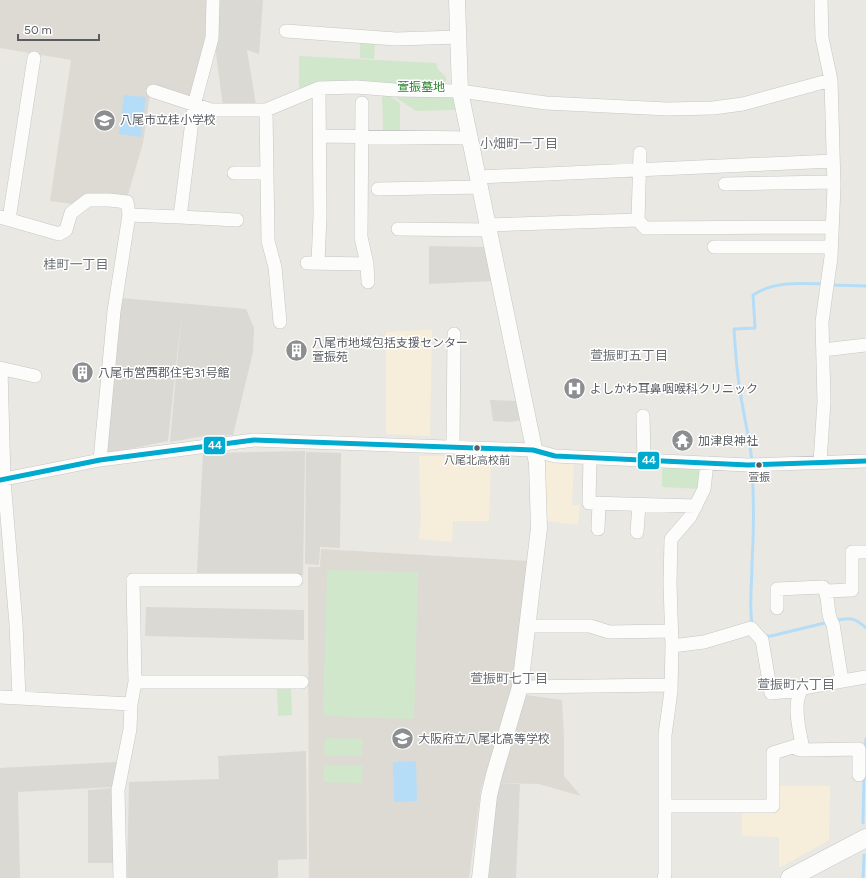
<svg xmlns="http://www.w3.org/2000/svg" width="866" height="878" font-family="Figtree,'Noto Sans JP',sans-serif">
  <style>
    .commercial { fill: #f6eeda }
    .industrial { fill: #dbd9d4 }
    .education { fill: #dddad3 }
    .green { fill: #d1e7cc }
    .water { fill: #b5ddf7 }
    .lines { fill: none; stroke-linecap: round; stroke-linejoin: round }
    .stream { stroke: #b5ddf7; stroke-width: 3 }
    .minor-casing { stroke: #c6c6c6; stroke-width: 14 }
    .tertiary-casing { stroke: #c6c6c6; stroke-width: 17 }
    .secondary-casing { stroke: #c7c7c7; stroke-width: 19 }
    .minor { stroke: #fcfcfb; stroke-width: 13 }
    .tertiary { stroke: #fcfcfb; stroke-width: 16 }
    .secondary { stroke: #fcfcfb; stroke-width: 18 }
    .bus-1-casing { stroke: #fff; stroke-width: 8 }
    .bus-1 { stroke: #00a9ce; stroke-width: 5 }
    .bus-dot { fill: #595d62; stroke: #fff; stroke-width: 1.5 }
    .labels { text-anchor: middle; stroke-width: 3; stroke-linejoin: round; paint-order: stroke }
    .bus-label { font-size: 11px; fill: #595d62; stroke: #fff }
    .park-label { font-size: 12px; fill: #2e832f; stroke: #fff }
    .poi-label { font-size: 12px; fill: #595d62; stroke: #fff; text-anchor: start }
    .neighbourhood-label { font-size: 13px; fill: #6a6f74; stroke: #fff }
    .line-badge { stroke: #fff; stroke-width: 1.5 }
    .badge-label { font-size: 11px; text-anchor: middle; font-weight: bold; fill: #fff }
  </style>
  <rect width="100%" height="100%" fill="#eae8e3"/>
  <path class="commercial" d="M 432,330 L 430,436 L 386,434 L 386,332 Z
    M 419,456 L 491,457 L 489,521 L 453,521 L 452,542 L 419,539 L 421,516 Z
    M 545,461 L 574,461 L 572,505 L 580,505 L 578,525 L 545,521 L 542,464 Z
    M 776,786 L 830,786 L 829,840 L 779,868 L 779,837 L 742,836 L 742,809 L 776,807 Z"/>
  <path class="industrial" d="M 216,0 L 263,0 L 259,54 L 247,50 L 256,105 L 223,107 L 214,39 Z
    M 429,246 L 487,247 L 493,281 L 429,284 Z
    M 121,298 L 246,309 L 254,328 L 253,352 L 233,435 L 204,436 L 170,442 L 182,309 L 168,441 L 105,454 Z
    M 490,400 L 518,401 L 521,420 L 511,422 L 493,421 Z
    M 305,451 L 303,575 L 197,573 L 203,453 Z
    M 306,452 L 341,453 L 340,548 L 320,547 L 319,565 L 305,564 Z
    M 146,607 L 304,610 L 304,640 L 145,636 Z
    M 306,751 L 307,859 L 278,860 L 278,878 L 127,878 L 129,782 L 219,779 L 218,756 Z
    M 117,762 L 113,787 L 18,792 L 20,878 L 0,878 L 0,768 Z
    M 497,783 L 520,784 L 516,878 L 485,878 Z
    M 113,788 L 114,863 L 88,863 L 88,790 Z"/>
  <path class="education" d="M 0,0 L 208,0 L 207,37 L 191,98 L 151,87 L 143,143 L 127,198 L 85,195 L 72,204 L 50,201 L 71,60 L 0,48 Z
    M 321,549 L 528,561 L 512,690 L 481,789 L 469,878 L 309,878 L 308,567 L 320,567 Z
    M 526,695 L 562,700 L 564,738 L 564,776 L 581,796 L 539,784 L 498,783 Z"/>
  <path class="green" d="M 360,41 L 375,42 L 374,59 L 360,58 Z
    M 299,56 L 436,63 L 438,69 L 446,77 L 446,89 L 454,93 L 456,110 L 416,111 L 387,92 L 299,90 Z
    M 382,93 L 386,93 L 400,103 L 400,131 L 383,130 Z
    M 662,465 L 704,465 L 699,489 L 662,487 Z
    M 327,570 L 418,572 L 414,719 L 323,716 Z
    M 291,688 L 292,715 L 278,716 L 277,689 Z
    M 325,738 L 363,739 L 362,756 L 324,756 Z
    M 324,765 L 363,766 L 362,783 L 324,782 Z"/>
  <path class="water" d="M 124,95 L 146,97 L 141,137 L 119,134 Z
    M 416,761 L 417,801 L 394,802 L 393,762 Z"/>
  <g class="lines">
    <path class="stream" d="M 830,285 L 866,286
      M 752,462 C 749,433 741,405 738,376 C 736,361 735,345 734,329 L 755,328 L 753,295 C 775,281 800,283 824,284
      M 752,468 C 754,500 754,530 752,563 C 752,583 749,604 752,624
      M 834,621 C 850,617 854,617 866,628
      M 764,636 L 771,636 L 829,622
      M 865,749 L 866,739
      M 863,823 L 864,775
      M 863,878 L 864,855"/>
    <defs>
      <path id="minor" d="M 286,31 L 396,39 L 458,37
        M 153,91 L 211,110 L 266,110 L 319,88 L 356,87 L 395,90 L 460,91 L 546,103 L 667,109 L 713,108 L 743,104 L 831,80
        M 362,103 L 361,237 L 367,264 L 368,282
        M 266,110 L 268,241 L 275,267 L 280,322
        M 320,136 L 471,138
        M 640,153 L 638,220 L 645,228 L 832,227
        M 234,173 L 267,173
        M 479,177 L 833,161
        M 725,184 L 833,182
        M 378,189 L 481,187
        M 0,217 L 59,234 L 66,230 L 71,213 L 88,200 L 109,200 L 127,202 L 129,215
        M 180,217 L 237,220
        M 9,219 L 34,58
        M 488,225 L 638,220
        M 398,229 L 489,230
        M 714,247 L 831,247
        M 307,263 L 367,264
        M 318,263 L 320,216 L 319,88
        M 823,350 L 866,345
        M 0,368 L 35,376
        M 1,369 L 4,480 L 16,624 L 19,698
        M 643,416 L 644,460
        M 453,447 L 454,334
        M 590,458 L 589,503 L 696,506
        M 100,460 L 114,311 L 129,215 L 180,217 L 194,105 L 212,38 L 213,0
        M 820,462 L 824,402 L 822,322 L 831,257 L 834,186 L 831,80 L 822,38 L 821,0
        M 0,480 L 100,460 L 254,440 L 533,450 L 555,456 L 748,465 L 866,461
        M 598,529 L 599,503
        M 637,532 L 639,505
        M 826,591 L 852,590 L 852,552 L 866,552
        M 777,608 L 777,589 L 823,587 C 831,599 825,613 833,624 L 842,681
        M 527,626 L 590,626 L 609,632 L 671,631
        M 672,646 L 704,642 L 751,628 L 762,640 L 771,693 L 801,690
        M 135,682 L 302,682
        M 520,687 L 671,685
        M 0,697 L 131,704
        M 795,746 L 797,749 L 803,750 L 859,749 L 859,775
        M 665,806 L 773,806 L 773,753 L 802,744 C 799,729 792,700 803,688 L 866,677
        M 120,878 L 118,790 L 130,729 L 131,704 L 135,682 L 133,580 L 296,580
        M 664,878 L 665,874 L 665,735 L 671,691 L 672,646 L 670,583 L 671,539 L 690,517 L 704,489 L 707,463"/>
      <path id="tertiary" d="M 457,0 L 460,91 L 537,463 L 539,528 L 520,687 L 494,775 L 489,796 L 480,878"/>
      <path id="secondary" d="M 790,878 L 866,838"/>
    </defs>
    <use href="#minor" class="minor-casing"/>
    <use href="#tertiary" class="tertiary-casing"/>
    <use href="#secondary" class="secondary-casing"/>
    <use href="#minor" class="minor"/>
    <use href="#tertiary" class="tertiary"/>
    <use href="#secondary" class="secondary"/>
    <defs>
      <path id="bus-1" d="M 0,480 L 100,460 L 254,440 L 533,450 L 555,456 L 748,465 L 866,461"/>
    </defs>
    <use href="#bus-1" class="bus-1-casing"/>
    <use href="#bus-1" class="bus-1"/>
  </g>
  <defs>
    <symbol id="school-disc" viewBox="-11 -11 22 22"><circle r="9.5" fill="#8c8e8f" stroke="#fff"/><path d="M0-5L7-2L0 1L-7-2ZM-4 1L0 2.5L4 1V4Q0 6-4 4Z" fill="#fff"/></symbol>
    <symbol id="building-disc" viewBox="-11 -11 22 22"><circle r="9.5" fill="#8c8e8f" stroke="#fff"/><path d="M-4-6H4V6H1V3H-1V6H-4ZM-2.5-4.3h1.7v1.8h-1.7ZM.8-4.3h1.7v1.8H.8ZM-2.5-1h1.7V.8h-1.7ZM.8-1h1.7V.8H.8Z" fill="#fff"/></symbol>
    <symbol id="hospital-disc" viewBox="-11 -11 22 22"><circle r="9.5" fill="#8c8e8f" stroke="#fff"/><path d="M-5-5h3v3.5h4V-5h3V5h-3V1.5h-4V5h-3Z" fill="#fff"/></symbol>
    <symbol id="temple-disc" viewBox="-11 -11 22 22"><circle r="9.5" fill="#8c8e8f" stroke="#fff"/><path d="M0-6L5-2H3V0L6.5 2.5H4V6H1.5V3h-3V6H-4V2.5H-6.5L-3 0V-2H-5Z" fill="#fff"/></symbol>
  </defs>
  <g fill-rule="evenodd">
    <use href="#school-disc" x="92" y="108" width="25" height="25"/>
    <use href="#building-disc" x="284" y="338" width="25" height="25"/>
    <use href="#building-disc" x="70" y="360" width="25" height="25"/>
    <use href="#hospital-disc" x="562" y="376" width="25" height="25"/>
    <use href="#temple-disc" x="670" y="428" width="25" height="25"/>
    <use href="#school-disc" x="390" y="726" width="25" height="25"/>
  </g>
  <g class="bus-dot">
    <circle cx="477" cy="448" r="3.5"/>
    <circle cx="759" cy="465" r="3.5"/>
  </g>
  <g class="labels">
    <g class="bus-label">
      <text x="477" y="464">八尾北高校前</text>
      <text x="759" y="481">萱振</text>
    </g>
    <g class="park-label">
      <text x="421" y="91">萱振墓地</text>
    </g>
    <g class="poi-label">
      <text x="120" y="124">八尾市立桂小学校</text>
      <text x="312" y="347">八尾市地域包括支援センター<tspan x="312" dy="14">萱振苑</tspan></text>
      <text x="98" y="377">八尾市営西郡住宅31号館</text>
      <text x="590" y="393">よしかわ耳鼻咽喉科クリニック</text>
      <text x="698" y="445">加津良神社</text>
      <text x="418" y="743">大阪府立八尾北高等学校</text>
    </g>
    <g class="neighbourhood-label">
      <text x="519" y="148">小畑町一丁目</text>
      <text x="76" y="269">桂町一丁目</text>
      <text x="629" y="360">萱振町五丁目</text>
      <text x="509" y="683">萱振町七丁目</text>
      <text x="796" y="689">萱振町六丁目</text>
    </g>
  </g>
  <g class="line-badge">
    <rect x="203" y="436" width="23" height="19" rx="4" fill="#00a9ce"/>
    <rect x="637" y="451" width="23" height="19" rx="4" fill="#00a9ce"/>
  </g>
  <g class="badge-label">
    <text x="215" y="449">44</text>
    <text x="649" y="464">44</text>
  </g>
  <path d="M18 34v6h81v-6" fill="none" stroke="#595d62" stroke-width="2"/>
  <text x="24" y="34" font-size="12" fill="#595d62" stroke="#ffffff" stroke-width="3" paint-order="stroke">50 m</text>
</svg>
